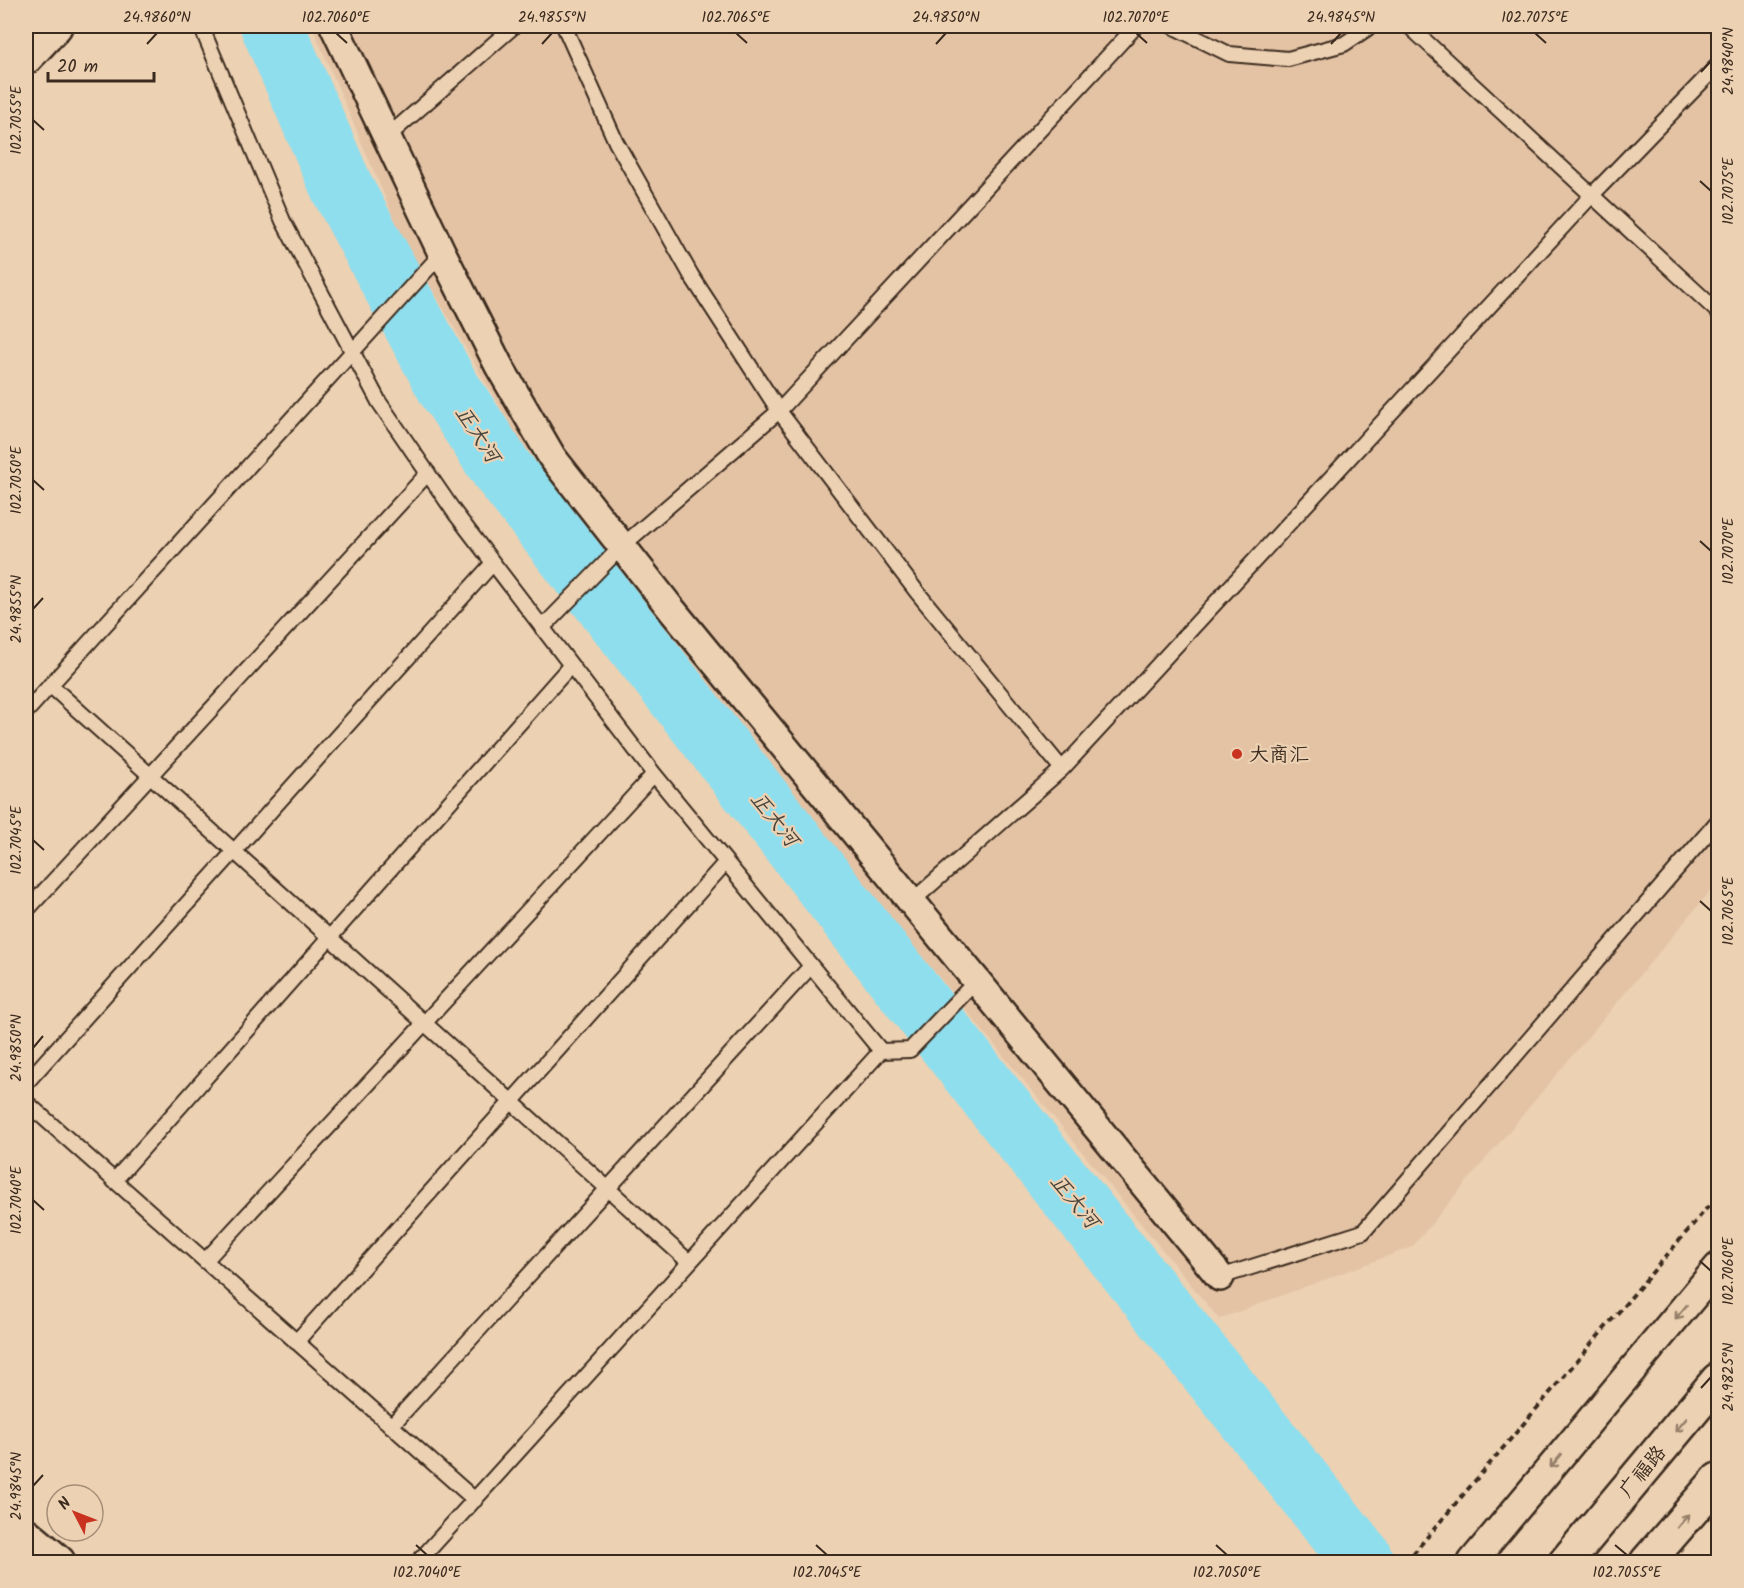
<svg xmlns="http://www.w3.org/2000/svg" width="1744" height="1588" font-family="Kalam,'LXGW WenKai TC',sans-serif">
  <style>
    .built { fill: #e4c3a5 }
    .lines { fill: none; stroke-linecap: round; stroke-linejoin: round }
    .river { stroke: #8fdeed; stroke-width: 63 }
    .lane-casing { stroke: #3b2a1e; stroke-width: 18 }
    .street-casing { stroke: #3b2a1e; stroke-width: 32 }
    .secondary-casing { stroke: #3b2a1e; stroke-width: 38 }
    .primary-casing { stroke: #3b2a1e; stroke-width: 38 }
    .path { stroke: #3b2a1e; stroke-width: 4; stroke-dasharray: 6 4.5; stroke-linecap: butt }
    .lane { stroke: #ecd1b3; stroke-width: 14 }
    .street { stroke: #ecd1b3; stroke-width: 27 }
    .secondary { stroke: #ecd1b3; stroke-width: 33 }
    .primary { stroke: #ecd1b3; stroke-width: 33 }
    .oneway { stroke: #947e68 }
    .ticks { fill: none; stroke: #3b2a1e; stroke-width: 2 }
    .poi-dot { fill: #c8321e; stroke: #ecd1b3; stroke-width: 2 }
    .labels { text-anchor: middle; stroke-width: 4.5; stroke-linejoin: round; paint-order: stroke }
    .poi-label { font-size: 20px; fill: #3b2a1e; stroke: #ecd1b3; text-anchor: start }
    .street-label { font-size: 20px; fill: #3b2a1e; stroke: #ecd1b3 }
    .water-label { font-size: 21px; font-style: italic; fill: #48453d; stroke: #ecd1b3 }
    .neatline { fill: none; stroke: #3b2a1e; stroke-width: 2 }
    .ticks-label { font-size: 15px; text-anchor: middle; fill: #3b2a1e }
  </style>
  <rect width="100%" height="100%" fill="#ecd1b3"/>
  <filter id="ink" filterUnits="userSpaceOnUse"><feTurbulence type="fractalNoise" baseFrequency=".0167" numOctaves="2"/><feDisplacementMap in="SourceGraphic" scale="12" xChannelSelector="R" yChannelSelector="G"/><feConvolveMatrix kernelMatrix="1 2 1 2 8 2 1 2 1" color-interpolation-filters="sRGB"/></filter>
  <g filter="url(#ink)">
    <path class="built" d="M 312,26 L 1718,26 L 1718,882 L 1412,1247 L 1219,1319 L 651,626 L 515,434 L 401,235 Z"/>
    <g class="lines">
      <path class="river" d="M 272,26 L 342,188 L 448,387 L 502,470 L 991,1096 L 1361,1558"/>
      <defs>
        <path id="lane" d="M 201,26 L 283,221 L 379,402 L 455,513 L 654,774 L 881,1051 L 910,1050 L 976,981
          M 564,26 L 616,142 L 691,275 L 779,411 L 917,592 L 1062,769
          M 1172,26 L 1229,54 L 1288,59 L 1344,44 L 1371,26
          M 1409,26 L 1718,312
          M 387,137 L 514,26
          M 542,628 L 622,546 L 779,411 L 1136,26
          M 50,685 L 689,1262
          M 26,712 L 442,253
          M 910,903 L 1062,769 L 1592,195 L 1718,65
          M 26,911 L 428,473
          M 26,1083 L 493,563
          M 26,1102 L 475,1500
          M 114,1181 L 571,665
          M 205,1261 L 654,774
          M 1220,1277 L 1363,1232 L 1718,821
          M 296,1342 L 726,862
          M 391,1426 L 811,966
          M 418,1562 L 881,1051"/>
        <path id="street" d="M 334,26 L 442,253 L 499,366 L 552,457 L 672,610 L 1220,1277
          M 1472,1562 L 1718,1267"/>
        <path id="secondary" d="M 26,57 L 55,26
          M 26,1535 L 58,1562"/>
        <path id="primary" d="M 1566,1562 L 1718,1380
          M 1647,1562 L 1718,1480"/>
      </defs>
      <use href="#lane" class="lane-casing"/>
      <use href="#street" class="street-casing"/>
      <use href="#secondary" class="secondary-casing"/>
      <use href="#primary" class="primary-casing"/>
      <path class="path" d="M 1406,1562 L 1718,1195"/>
      <use href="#lane" class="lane"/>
      <use href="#street" class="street"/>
      <use href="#secondary" class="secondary"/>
      <use href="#primary" class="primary"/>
    </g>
    <defs><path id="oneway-shaft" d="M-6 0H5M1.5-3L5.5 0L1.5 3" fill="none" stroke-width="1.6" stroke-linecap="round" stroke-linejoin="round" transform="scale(1.5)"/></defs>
    <g class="oneway">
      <use href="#oneway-shaft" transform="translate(1681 1312) rotate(130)"/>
      <use href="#oneway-shaft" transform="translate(1681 1425) rotate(130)"/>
      <use href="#oneway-shaft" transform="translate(1556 1461) rotate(130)"/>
      <use href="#oneway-shaft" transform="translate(1683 1521) rotate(-49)"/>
    </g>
  </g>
  <path class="ticks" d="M 336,33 L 347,43M 736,33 L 747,43M 1136,33 L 1147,43M 1535,33 L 1546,43M 147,44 L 157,33M 542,44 L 552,33M 936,44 L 946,33M 1331,44 L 1341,33M 1701,72 L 1711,61M 33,120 L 44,130M 1700,181 L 1711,191M 33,480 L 44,490M 1700,541 L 1711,551M 33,609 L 43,598M 33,840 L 44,850M 1700,901 L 1711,911M 33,1048 L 43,1036M 33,1200 L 44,1210M 1700,1261 L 1711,1271M 1701,1388 L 1711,1377M 33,1486 L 43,1475M 416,1545 L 427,1555M 816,1545 L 827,1555M 1216,1545 L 1227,1555M 1615,1545 L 1627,1555"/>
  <circle class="poi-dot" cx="1237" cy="754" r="6"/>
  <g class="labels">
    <g class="poi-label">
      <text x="1249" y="761">大商汇</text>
    </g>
    <g class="street-label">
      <text transform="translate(1642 1471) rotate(-50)" y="7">广福路</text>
    </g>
    <g class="water-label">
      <text transform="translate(478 434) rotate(57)" y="7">正大河</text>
      <text transform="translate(775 819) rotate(52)" y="7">正大河</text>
      <text transform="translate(1075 1201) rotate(51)" y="7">正大河</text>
    </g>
  </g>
  <rect width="1744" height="1588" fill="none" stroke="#ecd1b3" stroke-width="66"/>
  <g transform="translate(75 1513) rotate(312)"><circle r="28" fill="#ecd1b3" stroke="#a58e77" stroke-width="1.5"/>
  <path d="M0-4.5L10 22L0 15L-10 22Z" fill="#c8321e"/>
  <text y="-9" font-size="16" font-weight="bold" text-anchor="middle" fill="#3b2a1e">N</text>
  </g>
  <path d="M48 72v9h106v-9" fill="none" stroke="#3b2a1e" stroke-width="3"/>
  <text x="57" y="72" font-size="18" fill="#3b2a1e" stroke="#ecd1b3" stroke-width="4.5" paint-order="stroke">20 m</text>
  <rect x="33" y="33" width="1678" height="1522" class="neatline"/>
  <g class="ticks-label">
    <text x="157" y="22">24.9860°N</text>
    <text x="336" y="22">102.7060°E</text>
    <text x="552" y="22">24.9855°N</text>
    <text x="736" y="22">102.7065°E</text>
    <text x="946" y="22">24.9850°N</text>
    <text x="1136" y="22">102.7070°E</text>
    <text x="1341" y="22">24.9845°N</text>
    <text x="1535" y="22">102.7075°E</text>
    <text transform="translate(1728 61) rotate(-90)" y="5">24.9840°N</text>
    <text transform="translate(16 120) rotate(-90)" y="5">102.7055°E</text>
    <text transform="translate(1728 191) rotate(-90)" y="5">102.7075°E</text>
    <text transform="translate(16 480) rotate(-90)" y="5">102.7050°E</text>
    <text transform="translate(1728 551) rotate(-90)" y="5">102.7070°E</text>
    <text transform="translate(16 609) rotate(-90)" y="5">24.9855°N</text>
    <text transform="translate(16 840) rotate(-90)" y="5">102.7045°E</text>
    <text transform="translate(1728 911) rotate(-90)" y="5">102.7065°E</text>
    <text transform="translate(16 1048) rotate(-90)" y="5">24.9850°N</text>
    <text transform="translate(16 1200) rotate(-90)" y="5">102.7040°E</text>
    <text transform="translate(1728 1271) rotate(-90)" y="5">102.7060°E</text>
    <text transform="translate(1728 1377) rotate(-90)" y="5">24.9825°N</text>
    <text transform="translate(16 1486) rotate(-90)" y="5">24.9845°N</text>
    <text x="427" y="1577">102.7040°E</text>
    <text x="827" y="1577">102.7045°E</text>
    <text x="1227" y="1577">102.7050°E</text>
    <text x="1627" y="1577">102.7055°E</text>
  </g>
</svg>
